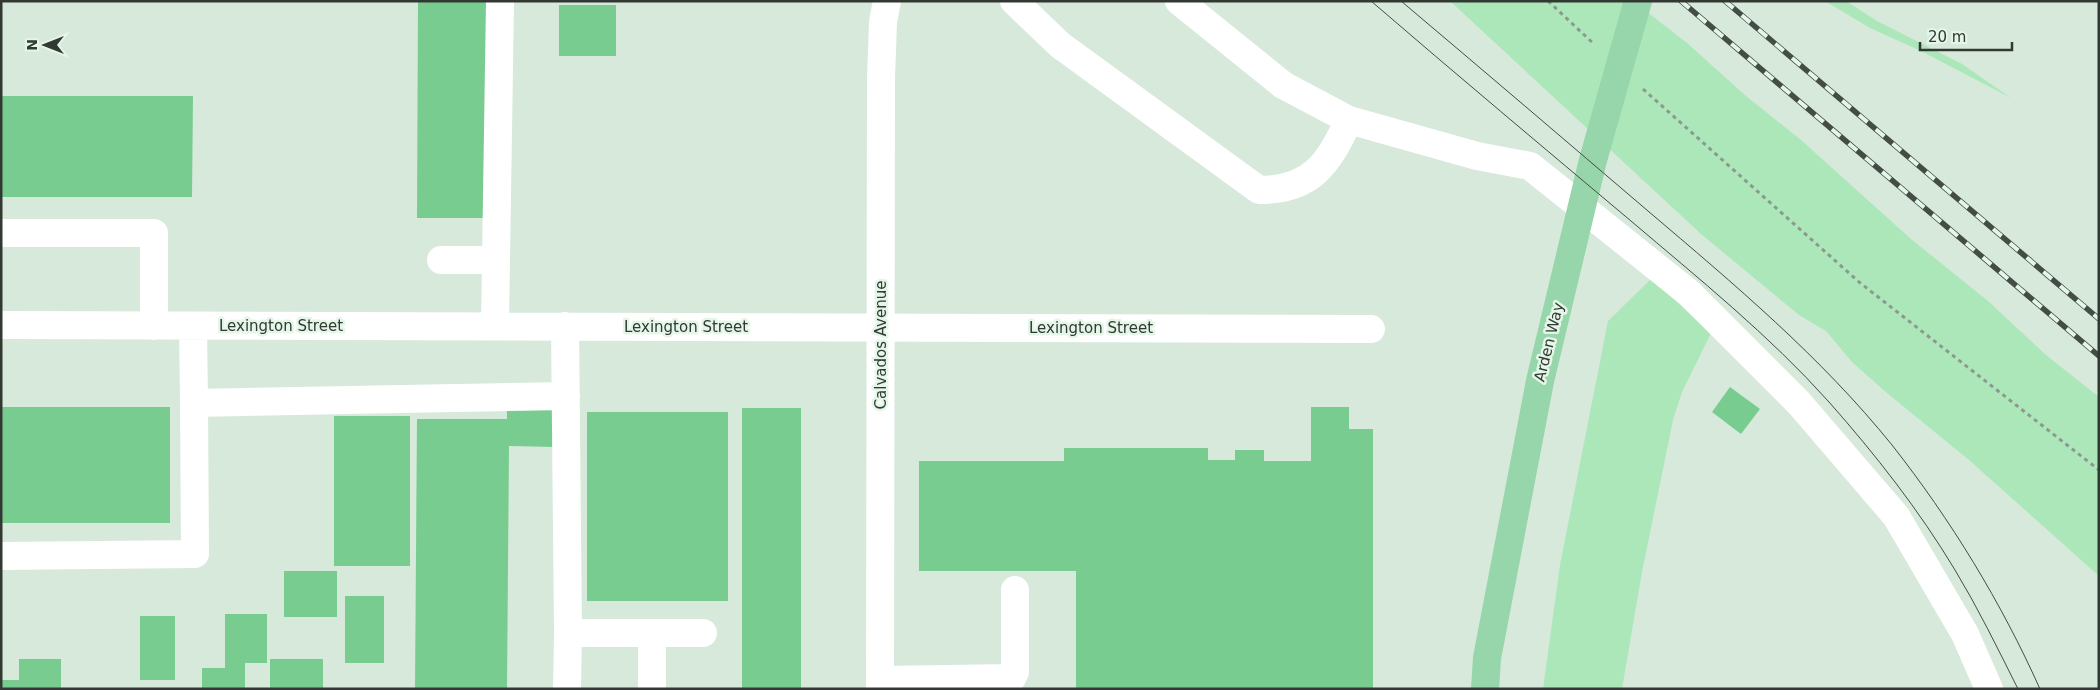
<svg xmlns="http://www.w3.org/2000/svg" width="2100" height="690" font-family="'DejaVu Sans',sans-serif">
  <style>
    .green { fill: #ace7ba }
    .building { fill: #79cc90 }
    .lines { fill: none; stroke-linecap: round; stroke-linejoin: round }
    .path { stroke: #8c998e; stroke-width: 3; stroke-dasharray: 4 4; stroke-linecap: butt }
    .minor { stroke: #fff; stroke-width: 28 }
    .major { stroke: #96d6aa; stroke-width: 28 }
    .tram { stroke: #434c45; stroke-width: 1 }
    .rail-casing { stroke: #434c45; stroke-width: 5.5 }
    .rail { stroke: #e4f6e7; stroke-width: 4; stroke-dasharray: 11; stroke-linecap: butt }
    .labels { text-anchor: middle; stroke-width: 5; stroke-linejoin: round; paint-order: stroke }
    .street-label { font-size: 15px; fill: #323933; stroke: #e4f6e7 }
  </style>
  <rect width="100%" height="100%" fill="#d7e9da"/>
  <path class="green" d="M 1450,1 L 1633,1 L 1687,43 L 1746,96 L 1801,140 L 1911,239 L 1988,301 L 2046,355 L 2099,397 L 2099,576 L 1969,460 L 1887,393 L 1852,362 L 1826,331 L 1799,315 L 1701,234 Z
    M 1825,1 L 1846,1 L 1877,21 L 1962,64 L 2011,98 L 1921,51 L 1870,28 Z
    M 1651,279 L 1711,333 L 1682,392 L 1673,420 L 1642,572 L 1622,689 L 1543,689 L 1560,565 L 1608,321 Z"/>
  <path class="building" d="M 418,1 L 491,1 L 491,218 L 417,218 Z
    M 559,5 L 616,5 L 616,56 L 559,56 Z
    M 1,96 L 193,96 L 192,197 L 1,197 Z
    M 1730,387 L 1760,409 L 1741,434 L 1712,412 Z
    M 507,405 L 556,405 L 556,447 L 509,446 L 507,689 L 415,689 L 417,419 L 507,419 Z
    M 1,407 L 170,407 L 170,523 L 1,523 Z
    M 1311,407 L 1349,407 L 1349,429 L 1373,429 L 1373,689 L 1076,689 L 1076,571 L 919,571 L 919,461 L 1064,461 L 1064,448 L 1208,448 L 1208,460 L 1235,460 L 1235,450 L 1264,450 L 1264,461 L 1311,461 Z
    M 742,408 L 801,408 L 801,689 L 742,689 Z
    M 587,412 L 728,412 L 728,601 L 587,601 Z
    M 334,416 L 410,416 L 410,566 L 334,566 Z
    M 284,571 L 337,571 L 337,617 L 284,617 Z
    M 345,596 L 384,596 L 384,663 L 345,663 Z
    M 225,614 L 267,614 L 267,663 L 245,663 L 245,689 L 202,689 L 202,668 L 225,668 Z
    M 140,616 L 175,616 L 175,680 L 140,680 Z
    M 19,659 L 61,659 L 61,689 L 1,689 L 1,680 L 19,680 Z
    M 270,659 L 323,659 L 323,689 L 270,689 Z"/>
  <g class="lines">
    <path class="path" d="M 1548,1 L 1594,44
      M 1643,89 L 1859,282 L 2099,470"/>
    <path class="minor" d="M 1014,1 L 1060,45 L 1259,190 C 1312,190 1328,164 1349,120
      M 1179,1 L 1283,85 L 1349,120 L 1477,156 L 1530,166 L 1689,293 L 1799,403 L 1896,516 L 1965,634 L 1989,689
      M 1,233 L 154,233 L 154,326
      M 441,260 L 496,260
      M 1,325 L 1371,329
      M 193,326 L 194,403
      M 495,326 L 500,1
      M 565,326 L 568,633 L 703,633
      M 1,556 L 195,554 L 194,403 L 566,396
      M 652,633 L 652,687
      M 880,680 L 1012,678 L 1015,672 L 1015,590
      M 567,689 L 568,633
      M 880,689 L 881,78 L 883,22 L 887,1"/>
    <path class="major" d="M 1485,689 L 1487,658 L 1540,381 L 1593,160 L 1638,1"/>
    <path class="tram" d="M 1371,1 C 1457,75 1544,148 1631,221 C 1698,278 1769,335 1829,402 C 1875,454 1919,510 1955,570 C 1978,608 1998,649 2018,689
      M 1401,1 C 1484,71 1566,141 1648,211 C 1734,284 1821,357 1892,445 C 1951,520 2001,602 2040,689"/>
    <defs>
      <path id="rail" d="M 1681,1 L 2099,356
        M 1725,1 L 2099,319"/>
    </defs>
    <use href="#rail" class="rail-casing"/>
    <use href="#rail" class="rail"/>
  </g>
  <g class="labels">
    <g class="street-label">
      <text x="281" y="331">Lexington Street</text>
      <text x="686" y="332">Lexington Street</text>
      <text x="1091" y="333">Lexington Street</text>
      <text transform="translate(1549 342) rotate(-76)" y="5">Arden Way</text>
      <text transform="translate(881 345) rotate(-90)" y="5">Calvados Avenue</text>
    </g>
  </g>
  <rect width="2100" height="690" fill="none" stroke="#323933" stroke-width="5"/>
  <g transform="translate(45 45) rotate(270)" stroke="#e4f6e7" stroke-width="4" paint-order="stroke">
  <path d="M0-4L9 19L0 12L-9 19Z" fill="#323933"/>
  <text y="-8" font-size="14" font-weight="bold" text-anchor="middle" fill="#323933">N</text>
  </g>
  <path d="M1920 42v8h92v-8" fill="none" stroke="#323933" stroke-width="2.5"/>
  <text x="1928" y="42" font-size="15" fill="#323933" stroke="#e4f6e7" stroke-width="4" paint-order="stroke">20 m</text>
</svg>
